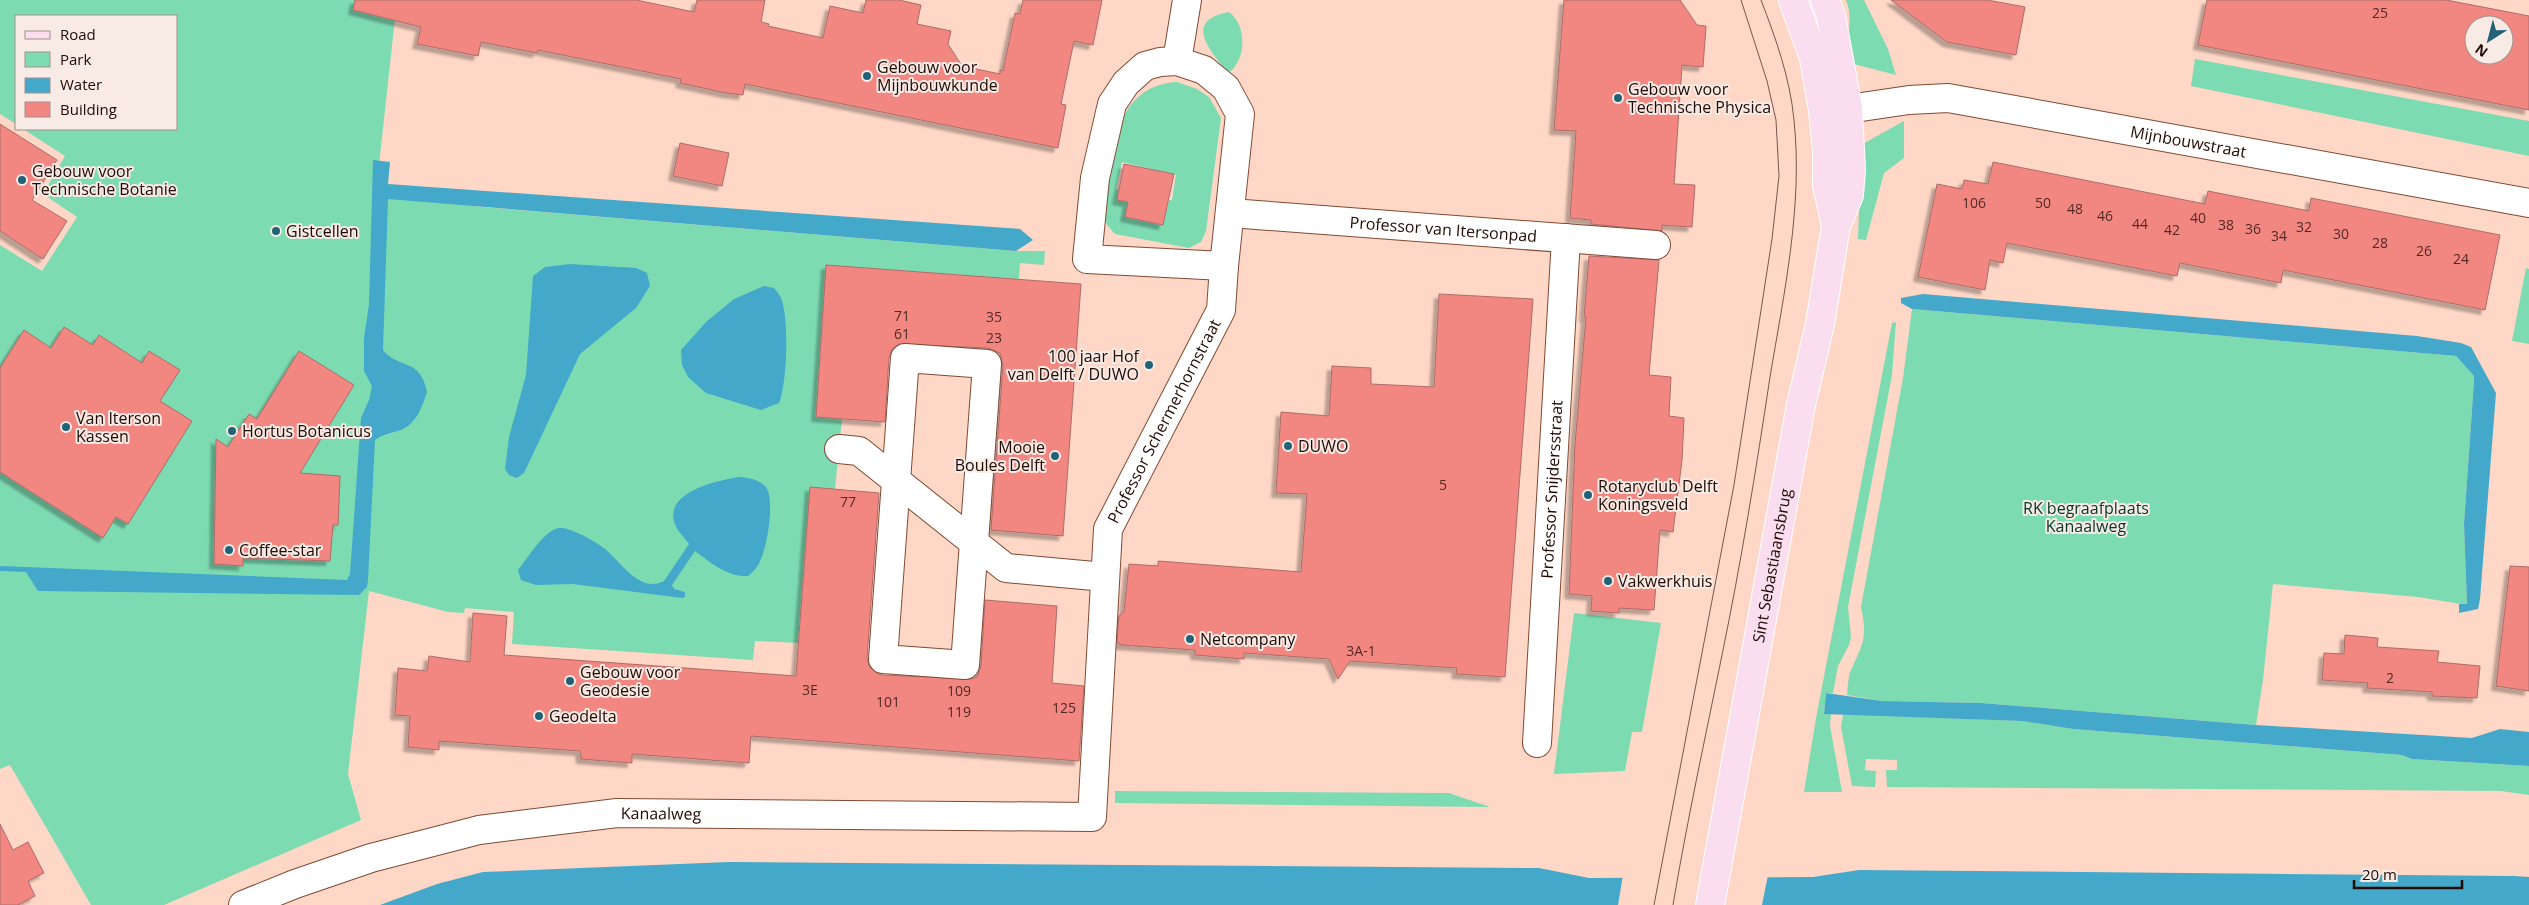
<svg xmlns="http://www.w3.org/2000/svg" width="2529" height="905" font-family="'Open Sans',sans-serif">
  <style>
    .green { fill: #7ddbb2; fill-rule: evenodd }
    .water { fill: #43a8ca }
    .pier { fill: #fed7c6 }
    .building { fill: #f28782; stroke: #ac6c68; fill-rule: evenodd; filter: url(#shadow) }
    .lines { fill: none; stroke-linecap: round; stroke-linejoin: round }
    .minor-casing { stroke: #804a32; stroke-width: 30 }
    .major-casing { stroke: #fff; stroke-width: 30 }
    .minor { stroke: #fff; stroke-width: 28 }
    .major { stroke: #faddee; stroke-width: 28 }
    .tram { stroke: #75584d; stroke-width: 1 }
    .poi-dot { fill: #226277; stroke: #f8eae5; stroke-width: 2 }
    .labels { text-anchor: middle; stroke-width: 4; stroke-linejoin: round; paint-order: stroke }
    .number-label { font-size: 14px; fill: #542923 }
    .poi-label { font-size: 16px; fill: #200a03; stroke: #f8eae5; text-anchor: start }
    .street-label { font-size: 16px; fill: #200a03; stroke: #f8eae5 }
    .park-label { font-size: 16px; fill: #003724; stroke: #f8eae5 }
  </style>
  <defs>
    <filter id="shadow"><feDropShadow dx="-4.5" dy="4.5" stdDeviation="1" flood-color="#0004"/></filter>
  </defs>
  <rect width="100%" height="100%" fill="#fed7c6"/>
  <path class="green" d="M 0,0 L 397,0 L 376,192 L 482,207 L 1016,251 L 1045,251 L 1044,265 L 1020,263 L 1019,279 L 826,265 L 816,417 L 842,419 L 835,489 L 810,488 L 798,643 L 755,641 L 753,660 L 512,644 L 514,612 L 465,608 L 464,613 L 448,612 L 369,591 L 348,774 L 361,820 L 164,905 L 91,905 L 10,765 L 0,769 L 0,245 L 42,271 L 77,217 L 43,194 L 65,156 L 23,129 L 176,129 L 176,16 L 16,16 L 16,124 L 0,114 Z
    M 1846,0 L 1864,0 L 1888,49 L 1896,75 L 1850,63 C 1843,42 1855,21 1846,0 Z
    M 1229,12 C 1246,24 1247,56 1231,71 L 1227,71 C 1208,49 1184,20 1229,12 Z
    M 2195,59 L 2529,121 L 2529,156 L 2191,86 Z
    M 1177,82 L 1197,89 L 1209,97 L 1221,118 L 1206,231 L 1201,242 L 1189,248 L 1115,234 L 1107,225 L 1104,214 C 1112,163 1109,86 1177,82 ZM 1122,162 L 1176,175 L 1172,200 L 1169,200 L 1163,225 L 1125,217 L 1128,202 L 1117,200 L 1119,190 L 1116,189 Z
    M 1904,121 L 1904,158 L 1884,173 L 1866,240 L 1858,239 L 1861,145 Z
    M 2526,268 L 2529,269 L 2529,344 L 2512,341 Z
    M 1912,309 L 2456,356 L 2474,376 L 2474,381 L 2464,524 L 2467,605 L 2418,597 L 2273,584 L 2263,680 L 2256,725 L 1981,703 L 1882,701 L 1847,695 C 1848,686 1848,675 1852,668 C 1864,641 1867,638 1861,607 L 1903,378 Z
    M 1896,322 L 1892,375 L 1848,607 L 1851,637 L 1849,645 L 1838,666 L 1833,693 L 1826,693 L 1824,713 L 1831,714 L 1830,726 L 1842,792 L 1804,792 L 1816,718 L 1892,323 Z
    M 1574,613 L 1661,623 L 1642,732 L 1632,732 L 1625,771 L 1554,774 Z
    M 1843,714 L 2022,721 L 2073,729 L 2402,755 L 2412,759 L 2529,766 L 2529,795 L 2501,791 L 1887,787 L 1886,770 L 1897,770 L 1897,760 L 1866,759 L 1865,770 L 1876,771 L 1875,787 L 1852,786 L 1841,727 Z
    M 1115,791 L 1449,793 L 1490,807 L 1115,803 Z"/>
  <path class="water" d="M 373,160 L 390,162 L 388,184 L 1020,229 L 1033,240 L 1016,251 L 388,199 L 383,350 C 399,370 420,357 427,392 C 422,407 417,423 401,430 C 391,433 383,434 375,440 L 368,580 L 367,587 L 359,595 L 38,591 L 26,572 L 0,571 L 0,566 L 347,580 L 350,574 L 361,418 L 369,400 L 372,386 L 364,371 L 364,338 L 369,304 Z
    M 570,264 L 636,268 L 647,273 L 650,286 L 636,308 L 580,354 L 524,473 L 517,478 L 509,475 L 505,469 L 509,437 L 526,375 L 533,276 L 545,267 Z
    M 764,286 L 774,288 C 777,292 781,296 782,301 C 789,322 787,383 779,403 L 761,410 L 706,393 L 688,377 L 682,365 L 681,350 L 706,322 L 734,299 Z
    M 1923,294 L 2417,336 L 2461,343 L 2471,347 L 2496,393 L 2480,599 L 2478,609 L 2459,613 L 2459,604 L 2467,604 L 2464,524 L 2474,381 L 2474,376 L 2456,356 L 1912,309 L 1901,303 L 1901,298 Z
    M 739,477 C 748,478 758,479 765,486 C 776,497 767,548 760,561 C 758,567 753,572 748,576 C 727,577 711,563 695,551 L 672,585 L 674,589 L 685,592 L 685,597 L 682,598 L 573,584 L 536,585 L 521,580 L 518,570 C 528,558 539,538 553,530 C 561,526 568,529 575,532 C 585,536 596,542 605,549 C 621,562 640,594 664,581 L 689,544 C 684,537 676,530 674,521 C 666,491 720,480 739,477 Z
    M 1826,693 L 1882,701 L 1981,703 L 2256,725 L 2472,738 L 2500,729 L 2529,732 L 2529,766 L 2412,759 L 2402,755 L 2073,729 L 2022,721 L 1824,714 Z
    M 729,862 L 1539,868 L 1589,878 L 1813,877 L 1859,870 L 2514,876 L 2529,877 L 2529,905 L 380,905 L 437,884 L 483,872 Z"/>
  <path class="pier" d="M 1623,875 L 1768,875 L 1762,905 L 1618,905 Z"/>
  <path class="building" d="M 355,0 L 636,0 L 694,12 L 697,0 L 765,0 L 761,22 L 769,24 L 768,26 L 823,38 L 830,6 L 863,13 L 866,0 L 899,0 L 921,5 L 917,24 L 951,31 L 948,44 L 962,66 L 1000,74 L 1000,70 L 1003,71 L 1015,13 L 1020,14 L 1023,0 L 1102,0 L 1093,45 L 1074,41 L 1061,104 L 1066,105 L 1058,148 L 745,84 L 743,95 L 726,93 L 680,83 L 681,79 L 538,50 L 537,53 L 481,42 L 478,56 L 417,44 L 421,27 L 353,10 Z
    M 1564,0 L 1680,0 L 1697,25 L 1706,26 L 1703,67 L 1682,65 L 1674,184 L 1695,185 L 1692,227 L 1662,225 L 1662,231 L 1591,224 L 1591,220 L 1570,218 L 1576,131 L 1554,130 Z
    M 1891,0 L 1987,0 L 2025,7 L 2016,55 L 1947,42 Z
    M 2207,0 L 2446,0 L 2529,16 L 2529,110 L 2198,45 ZM 2474,25 L 2504,25 L 2504,55 L 2474,55 Z
    M 0,124 L 57,160 L 32,200 L 67,221 L 43,259 L 0,231 Z
    M 680,143 L 729,153 L 722,186 L 673,176 Z
    M 1993,162 L 2205,204 L 2208,191 L 2309,211 L 2311,198 L 2500,235 L 2485,310 L 2283,270 L 2281,283 L 2180,263 L 2177,276 L 2007,243 L 2003,263 L 1990,260 L 1985,290 L 1918,277 L 1937,184 L 1962,189 L 1964,180 L 1988,184 Z
    M 1124,164 L 1174,174 L 1163,225 L 1125,217 L 1128,202 L 1117,200 Z
    M 1589,256 L 1659,260 L 1649,375 L 1671,377 L 1669,416 L 1684,418 L 1682,460 L 1673,532 L 1660,530 L 1654,610 L 1619,608 L 1619,613 L 1591,611 L 1592,596 L 1569,594 L 1575,444 L 1586,317 L 1584,317 Z
    M 826,265 L 1081,284 L 1063,536 L 991,530 L 1003,365 L 1000,353 L 988,348 L 899,344 L 892,349 L 889,357 L 885,422 L 816,417 Z
    M 1439,294 L 1533,299 L 1505,677 L 1456,674 L 1457,668 L 1350,661 L 1338,679 L 1329,659 L 1244,653 L 1244,659 L 1195,655 L 1195,650 L 1121,645 L 1117,641 L 1119,616 L 1124,612 L 1129,564 L 1158,566 L 1158,561 L 1301,572 L 1307,494 L 1276,493 L 1281,412 L 1329,416 L 1332,366 L 1371,368 L 1371,384 L 1434,387 Z
    M 64,327 L 93,345 L 99,335 L 142,363 L 149,351 L 180,370 L 160,401 L 192,421 L 128,524 L 116,517 L 103,538 L 0,472 L 0,368 L 24,330 L 51,348 Z
    M 299,351 L 354,385 L 300,473 L 340,476 L 338,525 L 333,525 L 330,561 L 243,558 L 243,566 L 214,564 L 216,439 L 228,447 L 249,414 L 257,419 Z
    M 810,487 L 879,493 L 867,658 L 869,666 L 875,672 L 882,675 L 971,679 L 977,677 L 981,666 L 985,600 L 1057,606 L 1052,683 L 1084,686 L 1079,761 L 751,736 L 749,763 L 632,754 L 632,763 L 581,759 L 580,751 L 439,741 L 439,750 L 408,747 L 410,716 L 395,715 L 398,668 L 427,671 L 429,656 L 470,662 L 473,613 L 507,616 L 504,655 L 796,676 Z
    M 2510,566 L 2529,567 L 2529,691 L 2496,686 Z
    M 2345,635 L 2378,638 L 2377,647 L 2439,651 L 2437,662 L 2480,666 L 2477,698 L 2432,696 L 2432,692 L 2367,688 L 2368,683 L 2322,680 L 2324,653 L 2344,654 Z
    M 0,824 L 13,850 L 28,842 L 44,873 L 28,881 L 35,896 L 18,905 L 0,905 Z"/>
  <g class="lines">
    <defs>
      <g id="minor">
        <path d="M 1177,61 L 1204,70 L 1226,88 L 1240,114 L 1224,266 L 1087,259 L 1095,178 L 1112,104 L 1126,83 L 1145,66 L 1160,62 Z"/>
        <path d="M 1177,61 L 1187,0"/>
        <path id="s1" d="M 1848,109 L 1909,100 L 1948,98 L 2529,203"/>
        <path id="s2" d="M 1230,213 L 1656,245"/>
        <path d="M 905,358 L 987,364 L 965,665 L 883,659 Z"/>
        <path d="M 839,449 L 859,451 L 1006,568 L 1105,577"/>
        <path id="s3" d="M 1537,743 L 1566,238"/>
        <path id="s4" d="M 243,905 L 295,884 L 371,858 L 479,830 L 617,813 L 1092,817 L 1108,529 L 1221,310 L 1224,266"/>
      </g>
      <g id="major">
        <path d="M 1793,0 L 1814,58 L 1823,110 L 1827,150 L 1827,185 L 1836,226"/>
        <path id="s5" d="M 1710,905 L 1801,405 L 1820,324 L 1836,226 L 1849,195 L 1851,170 L 1848,109 L 1831,16 L 1825,0"/>
      </g>
    </defs>
    <use href="#minor" class="minor-casing"/>
    <use href="#major" class="major-casing"/>
    <use href="#minor" class="minor"/>
    <use href="#major" class="major"/>
    <path class="tram" d="M 1654,905 L 1734,485 L 1772,239 L 1779,176 L 1776,120 L 1767,81 L 1741,0
      M 1673,905 C 1687,821 1705,739 1722,655 C 1741,563 1756,470 1770,377 C 1784,293 1803,206 1794,120 C 1790,78 1776,39 1761,0"/>
  </g>
  <g class="poi-dot">
    <circle cx="867" cy="76" r="5"/>
    <circle cx="1618" cy="98" r="5"/>
    <circle cx="22" cy="180" r="5"/>
    <circle cx="276" cy="231" r="5"/>
    <circle cx="1149" cy="365" r="5"/>
    <circle cx="66" cy="427" r="5"/>
    <circle cx="232" cy="431" r="5"/>
    <circle cx="1288" cy="446" r="5"/>
    <circle cx="1055" cy="456" r="5"/>
    <circle cx="1588" cy="495" r="5"/>
    <circle cx="229" cy="550" r="5"/>
    <circle cx="1608" cy="581" r="5"/>
    <circle cx="1190" cy="639" r="5"/>
    <circle cx="570" cy="681" r="5"/>
    <circle cx="539" cy="716" r="5"/>
  </g>
  <g class="labels">
    <g class="number-label">
      <text x="2380" y="18">25</text>
      <text x="1974" y="208">106</text>
      <text x="2043" y="208">50</text>
      <text x="2075" y="214">48</text>
      <text x="2105" y="221">46</text>
      <text x="2198" y="223">40</text>
      <text x="2140" y="229">44</text>
      <text x="2226" y="230">38</text>
      <text x="2304" y="232">32</text>
      <text x="2253" y="234">36</text>
      <text x="2172" y="235">42</text>
      <text x="2341" y="239">30</text>
      <text x="2279" y="241">34</text>
      <text x="2380" y="248">28</text>
      <text x="2424" y="256">26</text>
      <text x="2461" y="264">24</text>
      <text x="902" y="321">71</text>
      <text x="994" y="322">35</text>
      <text x="902" y="339">61</text>
      <text x="994" y="343">23</text>
      <text x="1443" y="490">5</text>
      <text x="848" y="507">77</text>
      <text x="1361" y="656">3A-1</text>
      <text x="2390" y="683">2</text>
      <text x="810" y="695">3E</text>
      <text x="959" y="696">109</text>
      <text x="888" y="707">101</text>
      <text x="1064" y="713">125</text>
      <text x="959" y="717">119</text>
    </g>
    <g class="poi-label">
      <text x="877" y="73">Gebouw voor<tspan x="877" dy="18">Mijnbouwkunde</tspan></text>
      <text x="1628" y="95">Gebouw voor<tspan x="1628" dy="18">Technische Physica</tspan></text>
      <text x="32" y="177">Gebouw voor<tspan x="32" dy="18">Technische Botanie</tspan></text>
      <text x="286" y="237">Gistcellen</text>
      <text x="1139" y="362" text-anchor="end">100 jaar Hof<tspan x="1139" dy="18">van Delft / DUWO</tspan></text>
      <text x="76" y="424">Van Iterson<tspan x="76" dy="18">Kassen</tspan></text>
      <text x="242" y="437">Hortus Botanicus</text>
      <text x="1298" y="452">DUWO</text>
      <text x="1045" y="453" text-anchor="end">Mooie<tspan x="1045" dy="18">Boules Delft</tspan></text>
      <text x="1598" y="492">Rotaryclub Delft<tspan x="1598" dy="18">Koningsveld</tspan></text>
      <text x="239" y="556">Coffee-star</text>
      <text x="1618" y="587">Vakwerkhuis</text>
      <text x="1200" y="645">Netcompany</text>
      <text x="580" y="678">Gebouw voor<tspan x="580" dy="18">Geodesie</tspan></text>
      <text x="549" y="722">Geodelta</text>
    </g>
    <g class="street-label">
      <text dy="6" stroke="none"><textPath href="#s1" startOffset="345">Mijnbouwstraat</textPath></text>
      <text dy="6" stroke="none"><textPath href="#s2" startOffset="214">Professor van Itersonpad</textPath></text>
      <text dy="6" stroke="none"><textPath href="#s4" startOffset="1272">Professor Schermerhornstraat</textPath></text>
      <text dy="6" stroke="none"><textPath href="#s3" startOffset="254">Professor Snijdersstraat</textPath></text>
      <text dy="6" stroke="none"><textPath href="#s5" startOffset="345">Sint Sebastiaansbrug</textPath></text>
      <text dy="6" stroke="none"><textPath href="#s4" startOffset="431">Kanaalweg</textPath></text>
    </g>
    <g class="park-label">
      <text x="2086" y="514">RK begraafplaats<tspan x="2086" dy="18">Kanaalweg</tspan></text>
    </g>
  </g>
  <rect x="15" y="15" width="162" height="115" fill="#f8eae5" stroke="#a2908b"/>
  <rect x="25" y="31" width="25" height="8" fill="#faddee" stroke="#a2908b"/>
  <text x="60" y="40" font-size="15" fill="#200a03">Road</text>
  <rect x="25" y="52" width="25" height="15" fill="#7ddbb2" stroke="#a2908b"/>
  <text x="60" y="65" font-size="15" fill="#200a03">Park</text>
  <rect x="25" y="78" width="25" height="15" fill="#43a8ca" stroke="#a2908b"/>
  <text x="60" y="90" font-size="15" fill="#200a03">Water</text>
  <rect x="25" y="102" width="25" height="15" fill="#f28782" stroke="#a2908b"/>
  <text x="60" y="115" font-size="15" fill="#200a03">Building</text>
  <g transform="translate(2489 40) rotate(216)"><circle r="24" fill="#f8eae5" stroke="#a2908b"/>
  <path d="M0-4L9 19L0 12L-9 19Z" fill="#226277"/>
  <text y="-8" font-size="14" font-weight="bold" text-anchor="middle" fill="#200a03">N</text>
  </g>
  <path d="M2354 880v8h108v-8" fill="none" stroke="#200a03" stroke-width="2.5"/>
  <text x="2362" y="880" font-size="15" fill="#200a03" stroke="#f8eae5" stroke-width="4" paint-order="stroke">20 m</text>
</svg>
